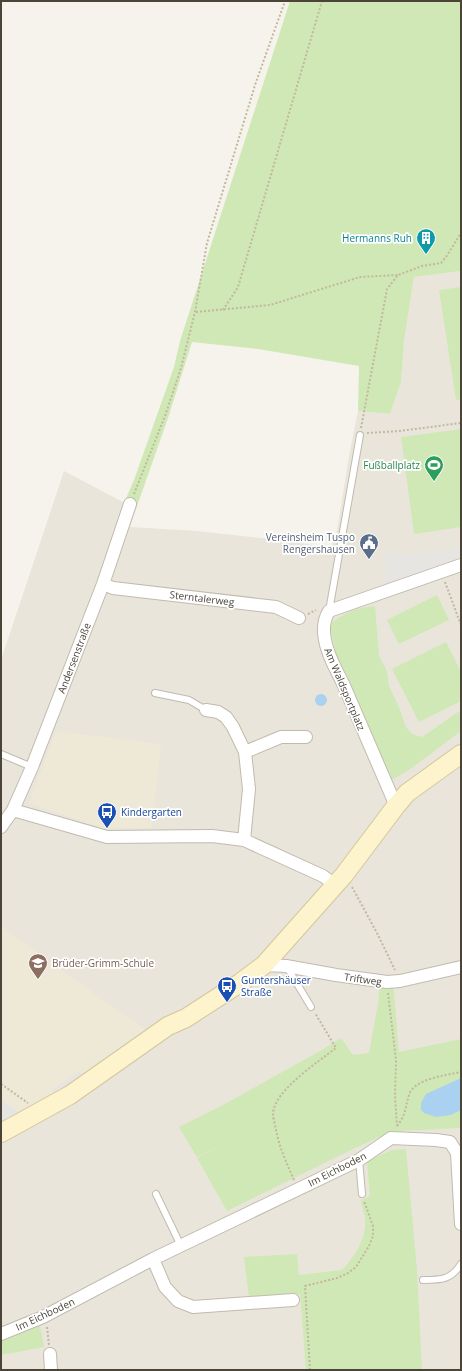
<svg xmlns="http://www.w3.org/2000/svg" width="462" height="1371" font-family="'Open Sans',sans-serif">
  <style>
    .residential { fill: #e9e5da }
    .education { fill: #eee8d6 }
    .green { fill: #d0e8b6 }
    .parking { fill: #e7e5e2 }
    .water { fill: #aad1ef }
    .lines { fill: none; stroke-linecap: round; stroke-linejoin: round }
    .lane-casing { stroke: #c1bbae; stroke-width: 8 }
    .street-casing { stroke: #c1bbae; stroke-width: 14 }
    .secondary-casing { stroke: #d4c79c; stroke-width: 20 }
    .path { stroke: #c2b79f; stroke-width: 2; stroke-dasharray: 2 2; stroke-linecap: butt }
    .lane { stroke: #fff; stroke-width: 6 }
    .street { stroke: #fff; stroke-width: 12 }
    .secondary { stroke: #fdf3cd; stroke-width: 18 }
    .labels { text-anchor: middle; stroke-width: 3.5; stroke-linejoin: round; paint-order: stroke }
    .culture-label { font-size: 10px; fill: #0d838f; stroke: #fff; text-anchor: end }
    .leisure-label { font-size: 10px; fill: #27864d; stroke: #fff; text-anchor: end }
    .service-label { font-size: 10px; fill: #4e5e75; stroke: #fff; text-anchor: end }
    .street-label { font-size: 10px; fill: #4a4439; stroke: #fff }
    .transit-label { font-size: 10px; fill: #164399; stroke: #fff; text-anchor: start }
    .education-label { font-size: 10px; fill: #785e54; stroke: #fff; text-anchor: start }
  </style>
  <rect width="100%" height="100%" fill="#f5f3eb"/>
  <path class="residential" d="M 461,271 L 461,1370 L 1,1370 L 1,660 L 64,471 L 136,509 L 130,527 L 197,531 L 288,541 L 331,548 L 337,531 L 349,456 L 358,411 L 390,414 L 401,382 L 404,342 L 414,277 Z"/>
  <path class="education" d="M 56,731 L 161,744 L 152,828 L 102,828 L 29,803 Z
    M 1,927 L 150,1033 L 1,1129 Z"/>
  <path class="green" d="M 290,1 L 461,1 L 461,271 L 414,277 L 404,342 L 401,382 L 390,414 L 358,411 L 359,366 L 258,349 L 192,342 L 168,418 L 136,509 L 124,503 L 134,480 L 174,367 L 180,341 Z
    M 461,287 L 461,399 L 456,400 L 439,290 Z
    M 461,429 L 461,527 L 414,534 L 401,437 Z
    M 437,595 L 449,620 L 399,644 L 387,620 Z
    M 375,606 L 379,656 L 387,671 L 389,686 L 399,707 L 406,727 L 412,734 L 422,737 L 461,710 L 461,731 L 409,770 L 390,781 L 337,661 L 330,624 C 346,612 355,608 375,606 Z
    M 446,642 L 461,672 L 461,701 L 419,722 L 392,669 Z
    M 380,981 L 393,982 L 399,1052 L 461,1039 L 461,1128 L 401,1131 L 386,1134 L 353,1149 L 227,1211 L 197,1158 L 218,1147 L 197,1157 L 179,1127 L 223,1105 L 320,1051 L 341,1038 L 353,1055 L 369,1053 L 378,1004 Z
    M 406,1149 L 417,1270 L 422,1370 L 306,1370 L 300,1294 L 249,1298 L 244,1257 L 297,1254 L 299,1275 L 342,1270 C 355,1256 367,1238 365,1219 C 364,1213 362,1206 361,1200 L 370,1196 L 367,1161 L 392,1150 Z
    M 39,1321 L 44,1347 L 1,1355 L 1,1336 Z"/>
  <path class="parking" d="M 461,546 L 461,560 L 384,588 L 387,550 L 410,556 Z
    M 80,1071 L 85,1079 L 58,1097 L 53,1089 Z
    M 1,1099 L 23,1116 L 1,1124 Z"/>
  <path class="water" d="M315 700a6 6 0 1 1 12 0a6 6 0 1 1-12 0Z
    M 461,1078 L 461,1110 L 451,1115 L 436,1117 L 424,1113 L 421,1110 L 421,1103 L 426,1094 Z"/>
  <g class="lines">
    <defs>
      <path id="lane" d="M 329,611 L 360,435
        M 155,693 L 189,700 L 206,710
        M 1,754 L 32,767
        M 287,967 L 311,1007
        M 359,1160 L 362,1194
        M 156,1194 L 181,1246
        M 423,1280 C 441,1280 451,1280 461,1264"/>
      <path id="street" d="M 103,584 L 113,588 L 276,607 L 299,618
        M 206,710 L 218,712 L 226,717 L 233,727 L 245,752 L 249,789 L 244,840
        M 245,752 L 281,737 L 306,737
        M 396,806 C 379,767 362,728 345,688 C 338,672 328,658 325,640 C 323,630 324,619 329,611 L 461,565
        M 13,810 L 107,837 L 212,836 L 244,840 L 323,876 L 335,885
        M 1,827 L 13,810 L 32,767 L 103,584 L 130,504
        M 264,965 L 286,966 L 336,975 L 387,982 L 400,981 L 461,967
        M 153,1259 L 165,1287 L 178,1301 L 193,1307 L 293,1300
        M 1,1334 L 43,1317 L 153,1259 L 359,1160 L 391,1138 L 436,1140 L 450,1142 L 457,1153 L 461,1224
        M 50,1354 L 51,1370"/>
      <path id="secondary" d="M 1,1133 L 70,1095 L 168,1026 L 186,1018 L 240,983 L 264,965 L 344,875 L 396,806 L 407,793 L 461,754"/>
    </defs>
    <use href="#lane" class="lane-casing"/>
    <use href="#street" class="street-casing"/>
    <use href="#secondary" class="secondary-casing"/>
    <path class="path" d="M 223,310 L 238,287 L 322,1
      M 196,312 L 270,305 L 360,277 L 398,275
      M 361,428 L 387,289 L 398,275 L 422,266 L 441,263 L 446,257 L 461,233
      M 367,433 L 399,431 L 461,423
      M 134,494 L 165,416 L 181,368 L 195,312 L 207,243 L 256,82 L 285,1
      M 445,582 L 461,625
      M 308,614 L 316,610
      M 352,887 L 377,933 L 395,970
      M 388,993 L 396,1060 L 395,1097 L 397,1126
      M 1,1084 L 28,1103
      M 397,1126 C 406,1115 405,1108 409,1095 C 413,1079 447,1075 461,1072
      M 294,1180 C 286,1162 278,1144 275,1125 C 274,1121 273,1116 273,1113 C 275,1090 318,1062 336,1048 L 315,1013
      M 47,1327 L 49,1345
      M 310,1370 L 305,1286 L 337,1278 L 348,1273 L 356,1267 L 369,1246 L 373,1236 L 373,1226 L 364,1201"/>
    <use href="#lane" class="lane"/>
    <use href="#street" class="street"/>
    <use href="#secondary" class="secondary"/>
  </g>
  <defs>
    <symbol id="building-pin" viewBox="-11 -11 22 30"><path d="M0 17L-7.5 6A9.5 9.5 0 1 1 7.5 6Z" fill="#0f9aa8" stroke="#fff"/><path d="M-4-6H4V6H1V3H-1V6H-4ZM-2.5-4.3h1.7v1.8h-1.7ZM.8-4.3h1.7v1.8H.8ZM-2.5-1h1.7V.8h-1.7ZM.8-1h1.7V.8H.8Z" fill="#fff"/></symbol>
    <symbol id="stadium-pin" viewBox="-11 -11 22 30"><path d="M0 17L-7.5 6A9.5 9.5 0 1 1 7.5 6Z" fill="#2e9e5b" stroke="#fff"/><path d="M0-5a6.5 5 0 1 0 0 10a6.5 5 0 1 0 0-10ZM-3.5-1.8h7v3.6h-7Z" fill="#fff"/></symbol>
    <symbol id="civic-pin" viewBox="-11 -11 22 30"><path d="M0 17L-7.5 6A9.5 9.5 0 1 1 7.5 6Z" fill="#5c6f8a" stroke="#fff"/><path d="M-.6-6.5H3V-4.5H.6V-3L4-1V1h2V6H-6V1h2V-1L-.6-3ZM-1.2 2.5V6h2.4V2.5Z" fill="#fff"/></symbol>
    <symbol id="bus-pin" viewBox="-11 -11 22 30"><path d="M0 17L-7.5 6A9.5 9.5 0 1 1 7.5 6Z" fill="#1a4fb4" stroke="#fff"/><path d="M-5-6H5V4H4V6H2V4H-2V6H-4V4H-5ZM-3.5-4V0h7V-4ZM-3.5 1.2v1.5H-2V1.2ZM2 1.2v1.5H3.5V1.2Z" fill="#fff"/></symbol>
    <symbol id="school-pin" viewBox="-11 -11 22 30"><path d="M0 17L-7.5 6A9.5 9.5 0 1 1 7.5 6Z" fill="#8d6e63" stroke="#fff"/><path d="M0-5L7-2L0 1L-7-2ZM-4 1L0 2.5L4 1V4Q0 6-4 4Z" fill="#fff"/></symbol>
  </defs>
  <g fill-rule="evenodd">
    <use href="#building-pin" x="415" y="227" width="22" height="30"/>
    <use href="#stadium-pin" x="423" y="454" width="22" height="30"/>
    <use href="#civic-pin" x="358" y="532" width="22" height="30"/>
    <use href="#bus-pin" x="96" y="801" width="22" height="30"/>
    <use href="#school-pin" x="27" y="952" width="22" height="30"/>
    <use href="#bus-pin" x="216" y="975" width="22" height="30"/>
  </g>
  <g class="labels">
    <g class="culture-label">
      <text x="412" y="242">Hermanns Ruh</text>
    </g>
    <g class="leisure-label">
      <text x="420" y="469">Fußballplatz</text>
    </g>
    <g class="service-label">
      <text x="355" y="541">Vereinsheim Tuspo<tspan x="355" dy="12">Rengershausen</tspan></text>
    </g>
    <g class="street-label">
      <text transform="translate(202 598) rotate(7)" y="4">Sterntalerweg</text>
      <text transform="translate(74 658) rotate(-69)" y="4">Andersenstraße</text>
      <text transform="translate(345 689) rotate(67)" y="4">Am Waldsportplatz</text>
      <text transform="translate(363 979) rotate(8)" y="4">Triftweg</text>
      <text transform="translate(337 1169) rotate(-27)" y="4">Im Eichboden</text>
      <text transform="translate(45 1314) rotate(-25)" y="4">Im Eichboden</text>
    </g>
    <g class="transit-label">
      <text x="121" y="816">Kindergarten</text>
      <text x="241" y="984">Guntershäuser<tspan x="241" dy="12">Straße</tspan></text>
    </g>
    <g class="education-label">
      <text x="52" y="967">Brüder-Grimm-Schule</text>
    </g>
  </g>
  <rect width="462" height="1371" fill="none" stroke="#4a4439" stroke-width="4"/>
</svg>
